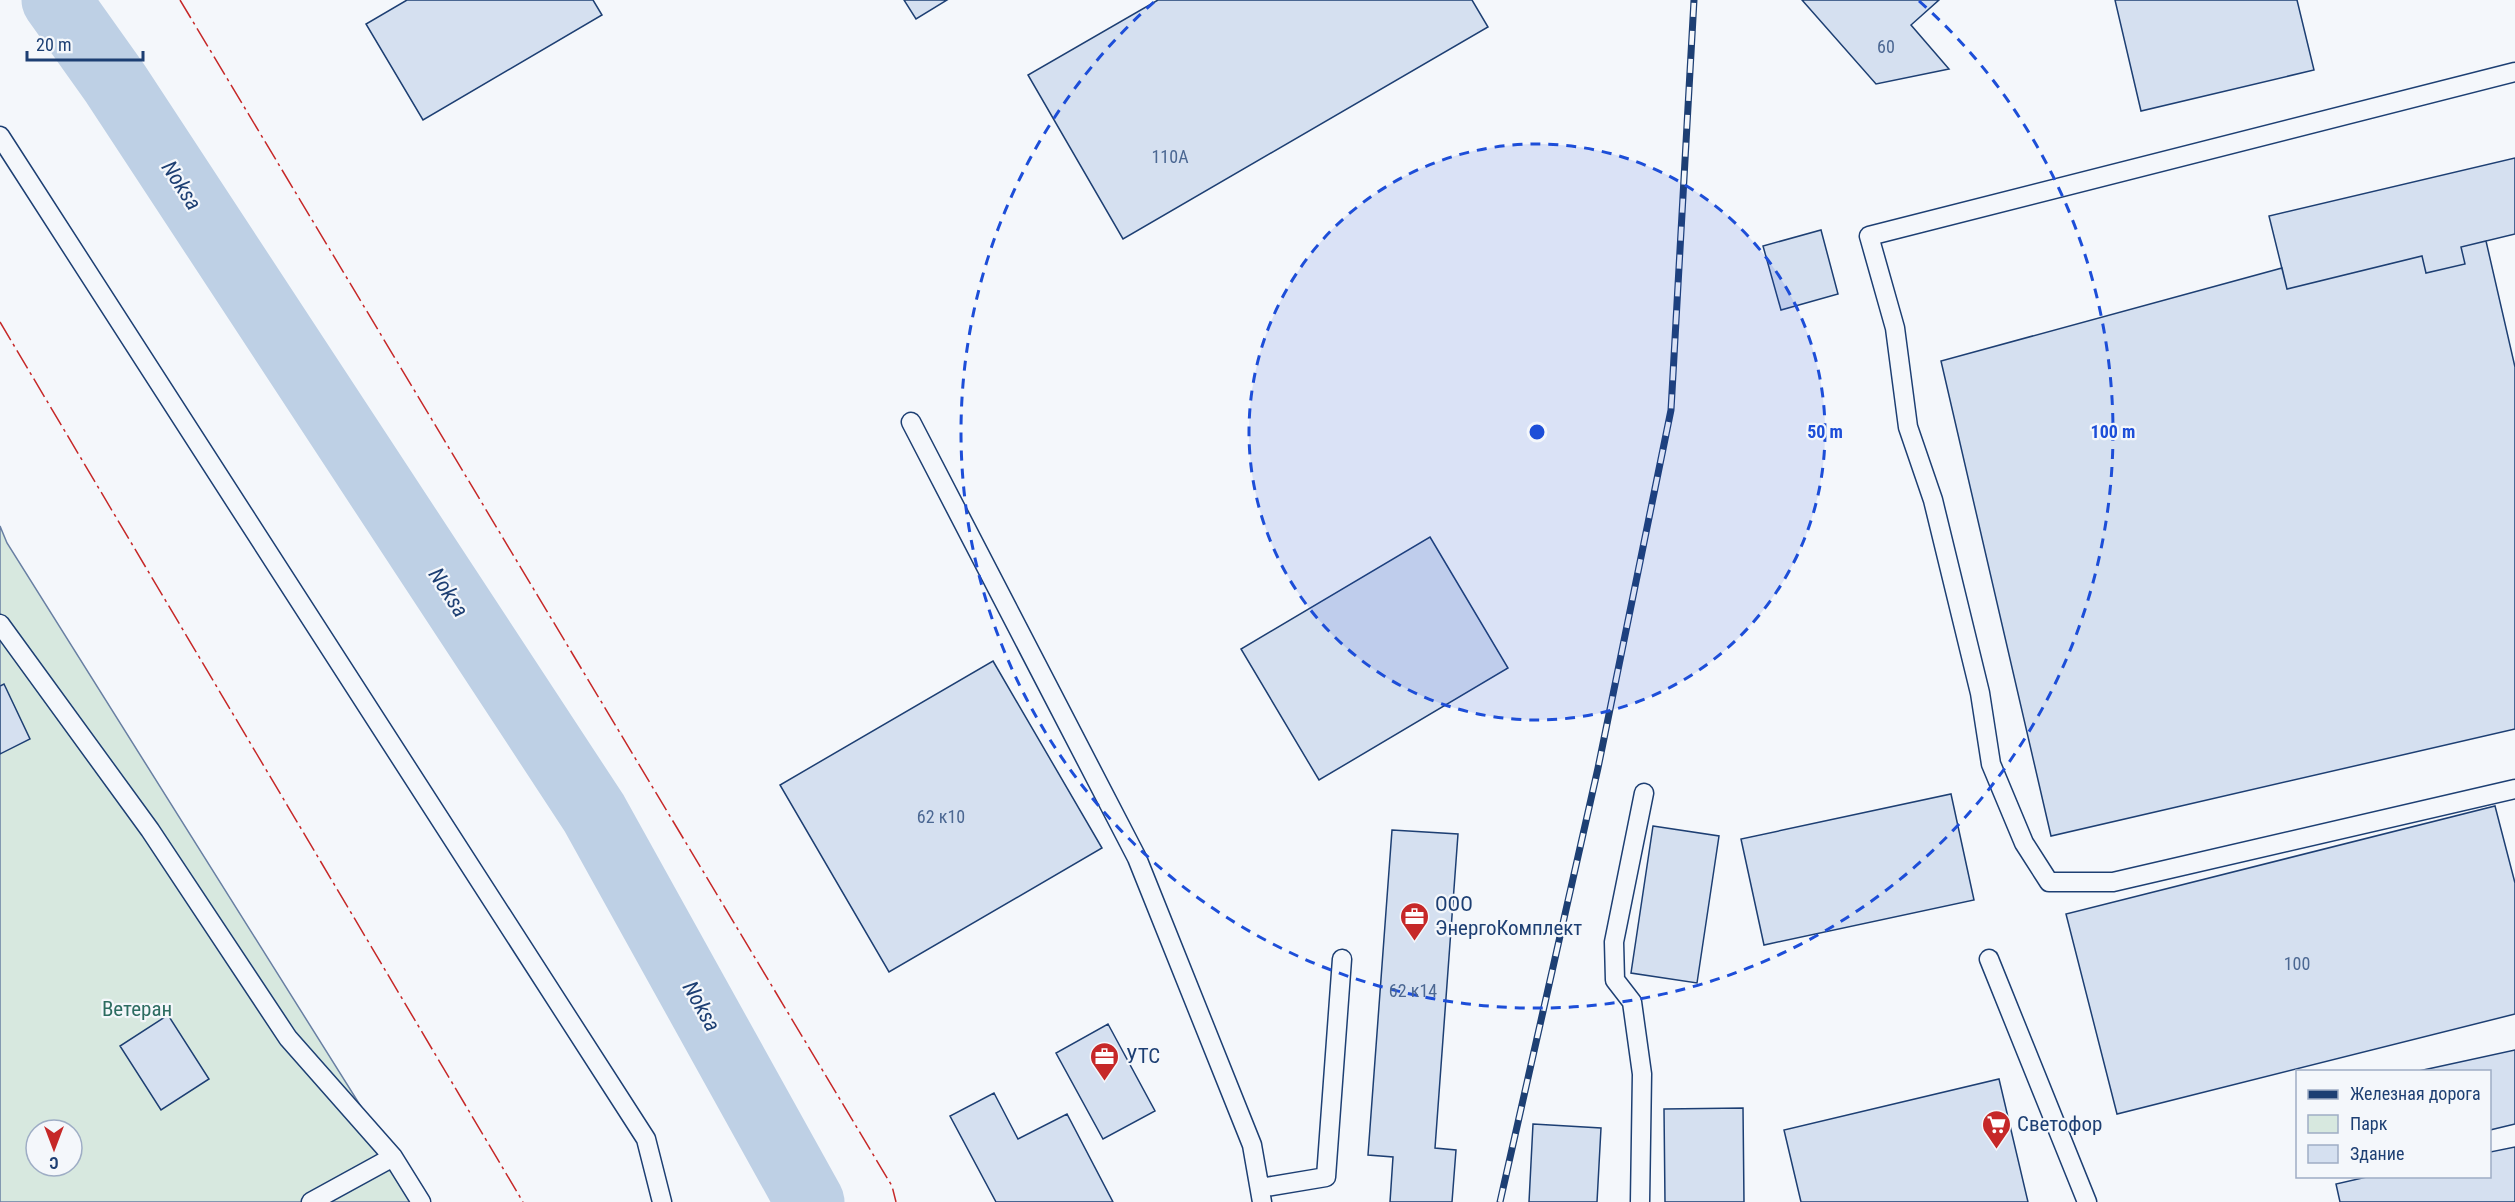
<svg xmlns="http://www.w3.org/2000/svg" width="2515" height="1202" font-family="'Roboto Condensed',sans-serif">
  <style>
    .green { fill: #d7e8df; stroke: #687fa3; stroke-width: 1.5; fill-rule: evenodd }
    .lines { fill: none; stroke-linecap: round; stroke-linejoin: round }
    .river { stroke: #bed0e5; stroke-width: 69 }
    .building { fill: #d5e0f0; stroke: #1d3f73; stroke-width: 1.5 }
    .lane-casing { stroke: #1d3f73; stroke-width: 21 }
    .lane { stroke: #f4f7fb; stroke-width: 18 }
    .rail-casing { stroke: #1d3f73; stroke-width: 7 }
    .rail { stroke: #f4f7fb; stroke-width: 4.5; stroke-dasharray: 14; stroke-linecap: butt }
    .power { stroke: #c62828; stroke-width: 1.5; stroke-dasharray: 21 4.5 3 4.5; stroke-linecap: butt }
    .ring { fill: none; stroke: #1d4ed8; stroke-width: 3; stroke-dasharray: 10 8 }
    .labels { text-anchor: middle; stroke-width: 4.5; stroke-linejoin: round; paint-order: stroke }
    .number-label { font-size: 18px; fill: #4b6792 }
    .poi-label { font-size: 21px; fill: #1d3f73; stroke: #f4f7fb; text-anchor: start }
    .park-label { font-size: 21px; fill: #2c6c60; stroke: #f4f7fb }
    .water-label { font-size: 22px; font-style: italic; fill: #1d3f73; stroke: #f4f7fb }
    .centre { fill: #1d4ed8; stroke: #f4f7fb; stroke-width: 3 }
    .ring-label { font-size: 18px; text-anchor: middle; font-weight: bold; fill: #1d4ed8; stroke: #f4f7fb; stroke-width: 4.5; stroke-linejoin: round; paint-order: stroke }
  </style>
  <rect width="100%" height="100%" fill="#f4f7fb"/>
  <path class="green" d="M 0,526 L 7,543 L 421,1202 L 0,1202 ZM 36,1130 L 72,1130 L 72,1166 L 36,1166 Z"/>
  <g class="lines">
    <path class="river" d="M 56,0 L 115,83 L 594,813 L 810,1202"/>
  </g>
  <path class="building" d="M 407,0 L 593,0 L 602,15 L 423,120 L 366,24 Z
    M 904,0 L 947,0 L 916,19 Z
    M 1158,0 L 1472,0 L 1488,27 L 1123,239 L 1028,75 Z
    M 1802,0 L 1939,0 L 1911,25 L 1949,69 L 1876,84 Z
    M 2115,0 L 2297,0 L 2314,70 L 2141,111 Z
    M 2515,158 L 2515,234 L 2461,247 L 2465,264 L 2426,273 L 2422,256 L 2287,289 L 2269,216 Z
    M 1821,230 L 1838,294 L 1781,310 L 1763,246 Z
    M 2486,241 L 2515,367 L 2515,729 L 2051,836 L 1941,361 L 2282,268 L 2287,289 L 2422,256 L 2426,273 L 2465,264 L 2461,247 Z
    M 1430,537 L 1508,668 L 1319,780 L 1241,649 Z
    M 993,661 L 1102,848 L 889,972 L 780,785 Z
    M 4,684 L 30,739 L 0,754 L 0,686 Z
    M 1951,794 L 1974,900 L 1764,945 L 1741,839 Z
    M 2495,806 L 2515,883 L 2515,1014 L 2117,1114 L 2066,914 Z
    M 1653,826 L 1719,836 L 1697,983 L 1631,973 Z
    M 1392,830 L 1458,834 L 1435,1148 L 1456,1150 L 1452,1202 L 1390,1202 L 1393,1157 L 1368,1155 Z
    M 168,1015 L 209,1079 L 161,1110 L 120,1046 Z
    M 1108,1024 L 1155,1111 L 1103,1139 L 1056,1053 Z
    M 2515,1050 L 2515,1124 L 2490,1130 L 2490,1072 L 2414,1072 Z
    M 1999,1079 L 2028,1202 L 1801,1202 L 1784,1130 Z
    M 994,1093 L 1018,1139 L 1067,1114 L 1113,1202 L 996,1202 L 950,1116 Z
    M 1743,1108 L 1744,1202 L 1665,1202 L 1664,1109 Z
    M 1533,1124 L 1601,1128 L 1597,1202 L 1529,1202 Z
    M 2515,1147 L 2515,1202 L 2340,1202 L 2336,1184 L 2371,1176 L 2490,1176 L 2490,1152 Z"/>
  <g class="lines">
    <defs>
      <path id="lane" d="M 2515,72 L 1869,236 L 1895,328 L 1908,427 L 1933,500 L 1980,693 L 1991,764 L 2024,843 L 2049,882 L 2113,882 L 2515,789
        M 0,136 L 646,1139 L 662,1202
        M 911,422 L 1137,858 L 1252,1145 L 1262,1202
        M 0,624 L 150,830 L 288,1038 L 393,1157 L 421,1202
        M 1989,959 L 2087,1202
        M 1260,1188 L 1326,1177 L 1342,959
        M 311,1202 L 393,1157
        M 1640,1202 L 1642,1074 L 1632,1002 L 1615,980 L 1614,942 L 1644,793"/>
    </defs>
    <use href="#lane" class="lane-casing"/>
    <use href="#lane" class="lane"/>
    <defs>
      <path id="rail" d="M 1500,1202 L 1598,768 L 1671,410 L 1694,0"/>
    </defs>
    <use href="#rail" class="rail-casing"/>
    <use href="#rail" class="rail"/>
    <path class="power" d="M 180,0 L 892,1186 L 896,1202
      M 0,322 L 523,1202"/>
  </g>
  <circle cx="1537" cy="432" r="288" fill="#1d4ed8" fill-opacity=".12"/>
  <g class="ring">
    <circle cx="1537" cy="432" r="288"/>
    <path d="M1919 1A576 576 0 1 1 1155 1"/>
  </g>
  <defs>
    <symbol id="office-pin" viewBox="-11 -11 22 30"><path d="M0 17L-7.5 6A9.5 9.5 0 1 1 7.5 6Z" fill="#c62828" stroke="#f4f7fb"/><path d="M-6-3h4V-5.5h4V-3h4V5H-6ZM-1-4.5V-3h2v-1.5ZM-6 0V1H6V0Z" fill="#fff"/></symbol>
    <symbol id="supermarket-pin" viewBox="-11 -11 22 30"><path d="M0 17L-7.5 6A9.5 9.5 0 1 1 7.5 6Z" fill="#c62828" stroke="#f4f7fb"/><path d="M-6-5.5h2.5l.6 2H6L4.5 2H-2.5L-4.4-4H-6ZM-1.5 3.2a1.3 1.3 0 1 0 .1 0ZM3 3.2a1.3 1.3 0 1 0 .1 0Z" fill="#fff"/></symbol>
  </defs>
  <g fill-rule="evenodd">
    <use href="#office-pin" x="1398" y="900" width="33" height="45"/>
    <use href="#office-pin" x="1088" y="1040" width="33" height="45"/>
    <use href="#supermarket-pin" x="1980" y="1108" width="33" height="45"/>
  </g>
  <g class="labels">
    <g class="number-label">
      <text x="1886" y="53">60</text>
      <text x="1170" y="163">110А</text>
      <text x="941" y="823">62 к10</text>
      <text x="2297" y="970">100</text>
      <text x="1413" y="997">62 к14</text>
    </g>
    <g class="poi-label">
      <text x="1435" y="911">ООО<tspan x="1435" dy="24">ЭнергоКомплект</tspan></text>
      <text x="1126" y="1063">УТС</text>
      <text x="2017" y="1131">Светофор</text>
    </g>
    <g class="park-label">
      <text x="137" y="1016">Ветеран</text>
    </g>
    <g class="water-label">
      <text transform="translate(182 185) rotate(57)" y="8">Noksa</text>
      <text transform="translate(449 592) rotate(57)" y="8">Noksa</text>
      <text transform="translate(702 1006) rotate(61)" y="8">Noksa</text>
    </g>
  </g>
  <circle cx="1537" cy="432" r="9" class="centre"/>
  <g class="ring-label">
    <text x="1825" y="438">50 m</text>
    <text x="2113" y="438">100 m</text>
  </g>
  <rect x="2296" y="1070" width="195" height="108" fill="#f4f7fb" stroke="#9eadc5" stroke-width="1.5"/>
  <rect x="2308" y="1090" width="30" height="9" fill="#1d3f73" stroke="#9eadc5" stroke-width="1.5"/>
  <text x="2350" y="1100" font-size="18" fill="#1d3f73">Железная дорога</text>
  <rect x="2308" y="1115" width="30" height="18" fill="#d7e8df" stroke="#9eadc5" stroke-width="1.5"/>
  <text x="2350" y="1130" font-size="18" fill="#1d3f73">Парк</text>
  <rect x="2308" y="1145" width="30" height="18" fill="#d5e0f0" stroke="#9eadc5" stroke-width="1.5"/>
  <text x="2350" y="1160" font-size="18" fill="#1d3f73">Здание</text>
  <g transform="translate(54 1148) rotate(180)"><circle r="28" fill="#f4f7fb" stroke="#9eadc5" stroke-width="1.5"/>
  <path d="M0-4.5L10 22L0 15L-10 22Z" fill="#c62828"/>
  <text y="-9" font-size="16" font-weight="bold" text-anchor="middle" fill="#1d3f73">С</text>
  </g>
  <path d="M27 51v9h116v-9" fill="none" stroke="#1d3f73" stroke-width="3"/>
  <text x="36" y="51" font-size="18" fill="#1d3f73" stroke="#f4f7fb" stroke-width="4.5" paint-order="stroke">20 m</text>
</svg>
